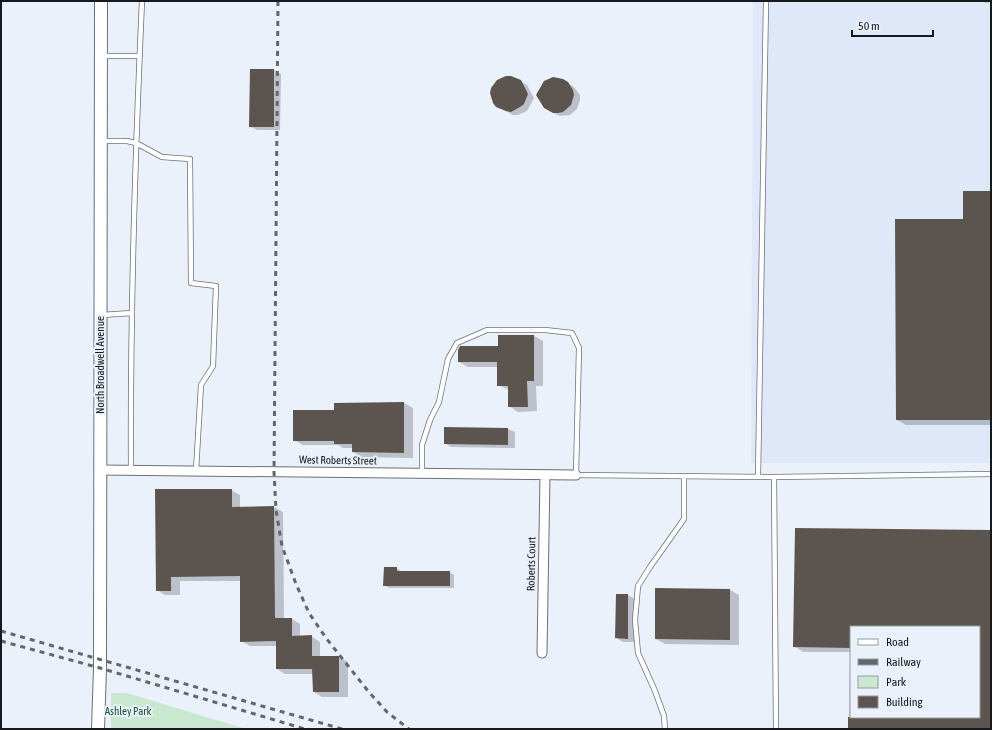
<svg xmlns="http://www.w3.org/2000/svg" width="992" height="730" font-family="'Asap Condensed',sans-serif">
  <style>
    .built { fill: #dee8f8 }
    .green { fill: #cae8d1 }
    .shadow { fill: #0003; fill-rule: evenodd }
    .building { fill: #5c554f }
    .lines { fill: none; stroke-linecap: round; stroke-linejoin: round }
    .lane-casing { stroke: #6a6f77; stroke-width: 6 }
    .street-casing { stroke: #6a6f77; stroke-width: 11 }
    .secondary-casing { stroke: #6a6f77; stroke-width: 14 }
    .lane { stroke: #fff; stroke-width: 4.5 }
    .street { stroke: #fff; stroke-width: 9 }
    .secondary { stroke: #fff; stroke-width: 12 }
    .rail { stroke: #63666b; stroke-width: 3; stroke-dasharray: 5 5; stroke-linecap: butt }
    .labels { text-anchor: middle; stroke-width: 4; stroke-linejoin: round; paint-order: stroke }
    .street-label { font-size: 11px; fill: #17191c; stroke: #ebf1fa }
    .park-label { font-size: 11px; fill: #15562e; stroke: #ebf1fa }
  </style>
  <rect width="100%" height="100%" fill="#ebf1fa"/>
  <path class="built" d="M 753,1 L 991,1 L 991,463 L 751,463 Z"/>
  <path class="green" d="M 111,693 L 127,693 L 246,729 L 111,729 Z"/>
  <path class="shadow" d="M 983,1 L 991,1 L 991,2 L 985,3 Z
    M 251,70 L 274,70 L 281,74 L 280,130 L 257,130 L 250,126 Z
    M 563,80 L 574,87 L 580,95 L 580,100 L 577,109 L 570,115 L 560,116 L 552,112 Z
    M 520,81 L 527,85 L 534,98 L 527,111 L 518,115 L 513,115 L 497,106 Z
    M 991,192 L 991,425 L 906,425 L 897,420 L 964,220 Z
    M 534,336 L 543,341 L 543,386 L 536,386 L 537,411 L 518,412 L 509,406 L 509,390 L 498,385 L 498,367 L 468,367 L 459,362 L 499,347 Z
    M 404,403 L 413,408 L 413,458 L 361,457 L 353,452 L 353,448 L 343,448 L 338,445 L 303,445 L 294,440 L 335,411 L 335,404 Z
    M 508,429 L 515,432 L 515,448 L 451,447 L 445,443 Z
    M 231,490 L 240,495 L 240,508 L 274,507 L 283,512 L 284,619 L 292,619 L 300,624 L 300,637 L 311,636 L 320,642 L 320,657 L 339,657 L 348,662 L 348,697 L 322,697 L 314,692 L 313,674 L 285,674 L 277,669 L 277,646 L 250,646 L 241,641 L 241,581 L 180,581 L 180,595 L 165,595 L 157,590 Z
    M 991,531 L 991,729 L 849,729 L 850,652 L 803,652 L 794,646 ZM 851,627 L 979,627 L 979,717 L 851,717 Z
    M 396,568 L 401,571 L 401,572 L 449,572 L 454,575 L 454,588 L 389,588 L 384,585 Z
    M 656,589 L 730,590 L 739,595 L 739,645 L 665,644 L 656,639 Z
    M 617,595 L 628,595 L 635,599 L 634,642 L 623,642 L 616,638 Z"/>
  <path class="building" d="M 250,69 L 274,69 L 274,127 L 249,127 Z
    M 506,76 L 511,76 L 521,80 L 528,94 L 524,104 L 520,107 L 511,112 L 506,111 L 496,107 L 493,103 L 490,93 L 491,88 L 497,80 Z
    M 553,77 L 563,79 L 568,82 L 573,90 L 574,95 L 571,105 L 563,112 L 558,113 L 553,113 L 544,108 L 536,95 L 544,81 Z
    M 963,191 L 991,191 L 991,420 L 896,420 L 895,219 L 963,219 Z
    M 498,335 L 534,335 L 534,381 L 527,381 L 528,407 L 508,407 L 508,386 L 497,386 L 497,362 L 458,362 L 458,350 L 460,346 L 498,346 Z
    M 404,402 L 404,453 L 352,452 L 352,444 L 334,444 L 334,441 L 293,441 L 293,410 L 334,410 L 334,403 Z
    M 444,427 L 508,428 L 508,445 L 444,444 Z
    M 155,489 L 232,489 L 232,507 L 274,506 L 275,618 L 292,618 L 292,636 L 312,635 L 312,656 L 339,656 L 339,692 L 313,692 L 312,669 L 276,669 L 276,641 L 240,642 L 240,576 L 171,577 L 171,591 L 156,591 Z
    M 795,528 L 991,530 L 991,729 L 848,729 L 848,717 L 979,717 L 979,627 L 851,627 L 851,648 L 793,647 Z
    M 384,567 L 397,567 L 397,571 L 450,571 L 450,586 L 383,586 Z
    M 655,588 L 730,589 L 730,640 L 655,639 Z
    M 616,594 L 628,594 L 628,639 L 615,638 Z"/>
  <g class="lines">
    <defs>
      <path id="lane" d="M 101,56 L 140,56
        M 102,141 L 127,141 L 136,143 L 162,157 L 190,159 L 191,283 L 216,286 L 213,366 L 201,385 L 196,471
        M 102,315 L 132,313
        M 131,470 C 130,314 135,157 142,1
        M 422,473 L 422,445 L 430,420 L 439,402 L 448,359 L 457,343 L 487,330 L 545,330 L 572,333 L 579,348 L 576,475 L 774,477 L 991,474
        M 758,477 L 766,1
        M 774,477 L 776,729
        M 665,729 L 664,716 L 655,691 L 638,653 L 635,620 L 638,586 L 650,567 L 684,519 L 684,476"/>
      <path id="street" d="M 100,470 L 576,475
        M 542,653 L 545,475"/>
      <path id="secondary" d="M 98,729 L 100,668 L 101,1"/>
    </defs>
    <use href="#lane" class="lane-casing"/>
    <use href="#street" class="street-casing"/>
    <use href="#secondary" class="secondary-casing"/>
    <use href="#lane" class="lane"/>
    <use href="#street" class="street"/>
    <use href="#secondary" class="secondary"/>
    <path class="rail" d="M 278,1 L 274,472 L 276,510 L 282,546 L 296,584 L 309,613 L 326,638 L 368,691 L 387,712 L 409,729
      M 1,631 L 342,729
      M 1,641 L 100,668 L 305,729"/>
  </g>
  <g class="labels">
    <g class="street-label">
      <text transform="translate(100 365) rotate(-90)" y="4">North Broadwell Avenue</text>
      <text transform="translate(338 460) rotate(1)" y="4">West Roberts Street</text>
      <text transform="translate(531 564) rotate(-89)" y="4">Roberts Court</text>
    </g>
    <g class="park-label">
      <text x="128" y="715">Ashley Park</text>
    </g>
  </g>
  <rect width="992" height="730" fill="none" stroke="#17191c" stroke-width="4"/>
  <rect x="850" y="626" width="130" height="92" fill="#ebf1fa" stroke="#969ba1"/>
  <rect x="858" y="639" width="20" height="6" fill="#ffffff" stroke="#969ba1"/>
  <text x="886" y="646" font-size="12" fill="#17191c">Road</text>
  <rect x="858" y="659" width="20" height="6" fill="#63666b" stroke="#969ba1"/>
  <text x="886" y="666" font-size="12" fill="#17191c">Railway</text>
  <rect x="858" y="676" width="20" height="12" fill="#cae8d1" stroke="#969ba1"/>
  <text x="886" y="686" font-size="12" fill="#17191c">Park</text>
  <rect x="858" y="696" width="20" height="12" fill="#5c554f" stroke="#969ba1"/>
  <text x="886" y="706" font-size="12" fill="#17191c">Building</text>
  <path d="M852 30v6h81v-6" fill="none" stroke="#17191c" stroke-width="2"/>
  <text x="858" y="30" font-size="12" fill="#17191c" stroke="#ebf1fa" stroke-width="3" paint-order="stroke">50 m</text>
</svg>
